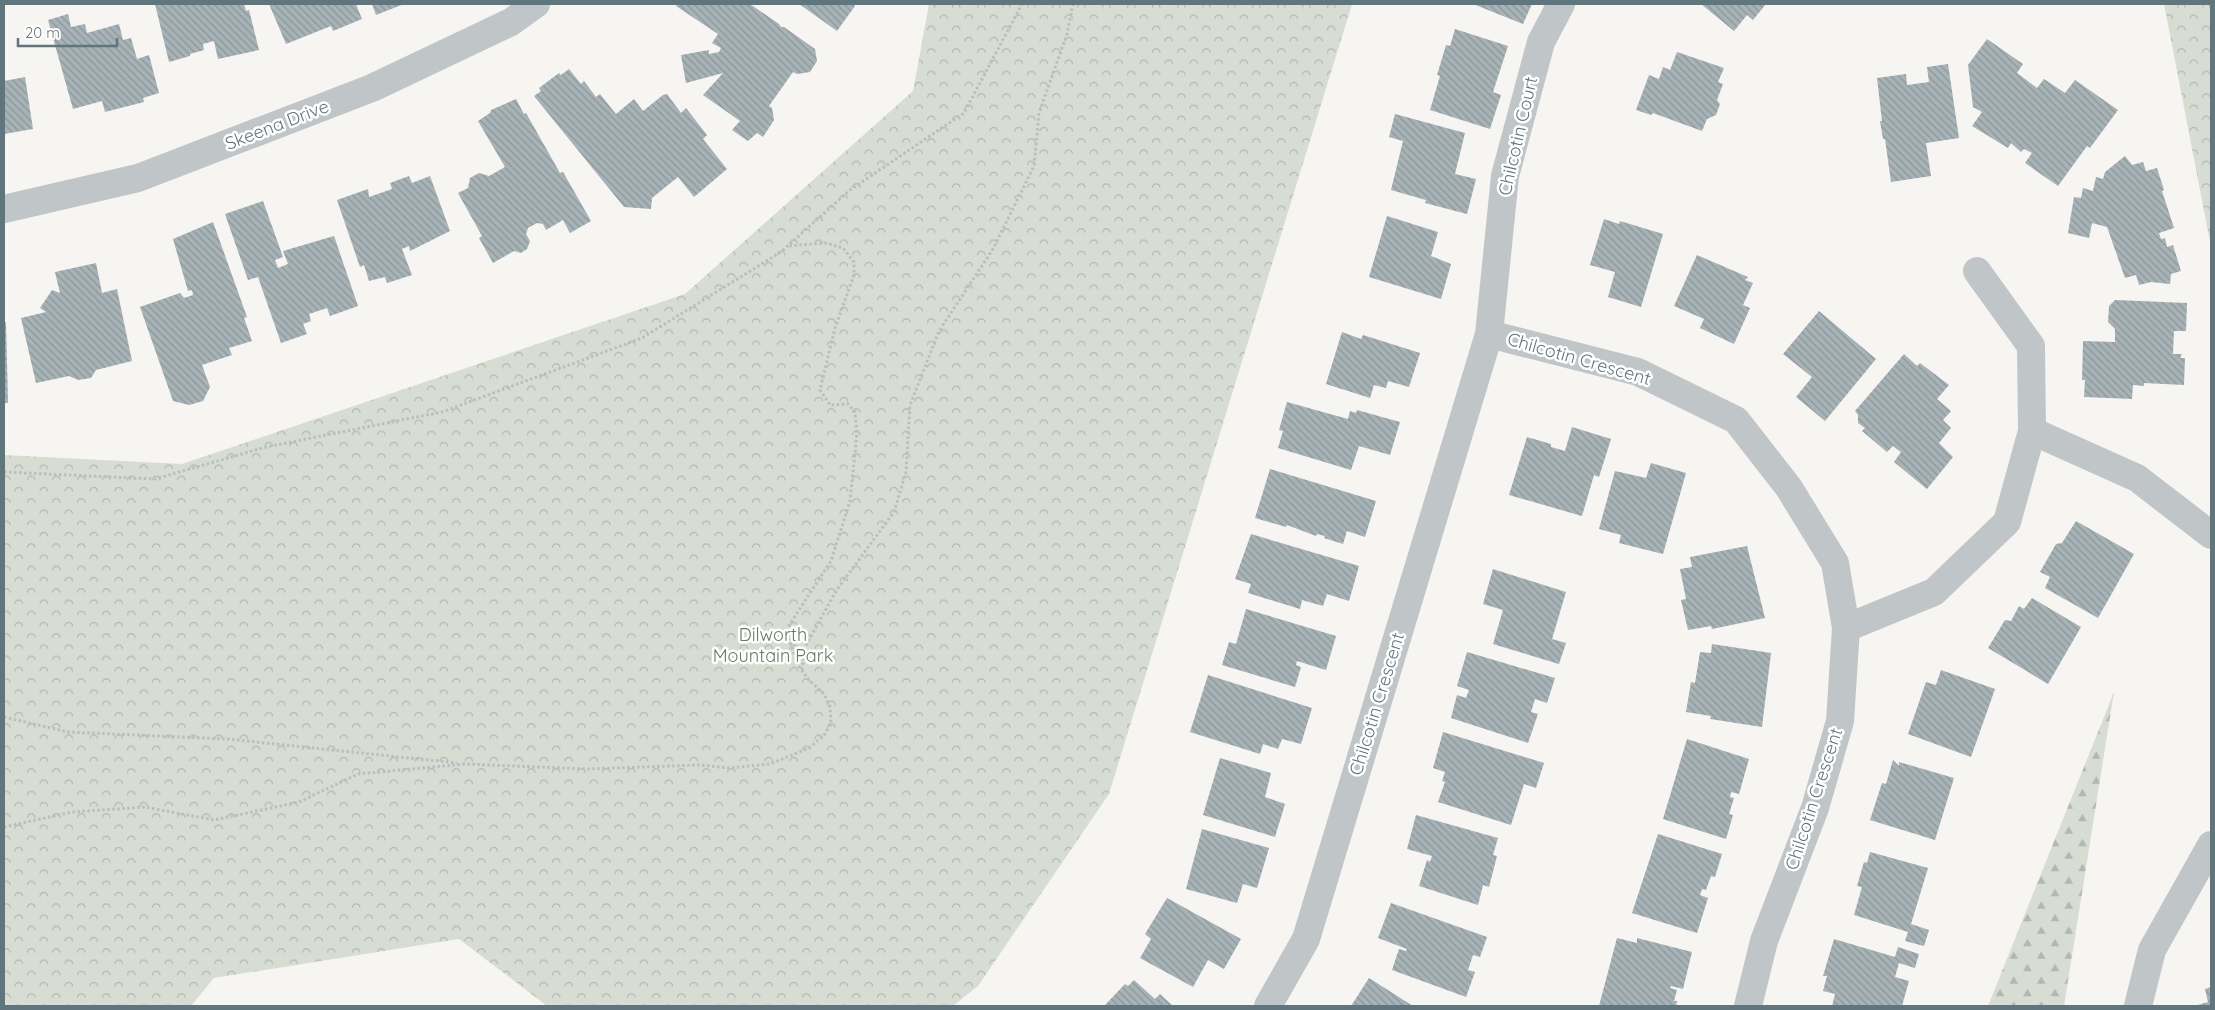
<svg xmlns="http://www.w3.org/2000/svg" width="2215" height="1010" font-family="Quicksand,sans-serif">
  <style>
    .forest { fill: url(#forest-firs) }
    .park { fill: url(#park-crowns) }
    .building { fill: url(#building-back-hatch) }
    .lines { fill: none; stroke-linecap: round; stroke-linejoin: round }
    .path { stroke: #babec0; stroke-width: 3; stroke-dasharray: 2.5 2.5; stroke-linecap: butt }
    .minor { stroke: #c0c6c8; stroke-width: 28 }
    .labels { text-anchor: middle; stroke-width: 5; stroke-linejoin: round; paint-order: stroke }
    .street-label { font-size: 18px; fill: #5f767e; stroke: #fff }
    .park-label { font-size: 18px; fill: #6b7b63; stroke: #fff }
  </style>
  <defs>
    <pattern id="forest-firs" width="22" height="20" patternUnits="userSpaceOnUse" patternTransform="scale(1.25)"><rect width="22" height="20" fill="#d8ddd3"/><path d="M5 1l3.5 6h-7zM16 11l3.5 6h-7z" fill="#b2b8b0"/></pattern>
    <pattern id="park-crowns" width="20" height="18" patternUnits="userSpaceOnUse" patternTransform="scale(1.25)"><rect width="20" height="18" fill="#d8ddd3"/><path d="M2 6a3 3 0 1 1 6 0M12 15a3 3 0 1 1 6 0" fill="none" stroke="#b2b8b0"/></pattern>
    <pattern id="building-back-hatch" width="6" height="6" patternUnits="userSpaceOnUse" patternTransform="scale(1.25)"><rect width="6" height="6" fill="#a7b3b6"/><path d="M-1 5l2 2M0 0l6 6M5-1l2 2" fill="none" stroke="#8b9699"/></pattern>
  </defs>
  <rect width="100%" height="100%" fill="#f6f5f2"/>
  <path class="forest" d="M 2114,692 L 2064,1006 L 1988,1006 Z"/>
  <path class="park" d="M 929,4 L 1352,4 L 1109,794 L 978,986 L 953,1006 L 547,1006 L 459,939 L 214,978 L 191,1006 L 4,1006 L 4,455 L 182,464 L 685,294 L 913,91 Z
    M 2164,4 L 2211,4 L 2211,247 Z"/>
  <path class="building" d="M 155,4 L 244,4 L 246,11 L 249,10 L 259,50 L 218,59 L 214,41 L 203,44 L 204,50 L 190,54 L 190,56 L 169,62 Z
    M 269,4 L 356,4 L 362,19 L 333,31 L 331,26 L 286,44 Z
    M 372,4 L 404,4 L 376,15 Z
    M 678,4 L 750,4 L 779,24 L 781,27 L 784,27 L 815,49 L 817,61 L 810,72 L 797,74 L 793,72 L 769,106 L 772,108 L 774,120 L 763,137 L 757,133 L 748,141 L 732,130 L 740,121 L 703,95 L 723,73 L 686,83 L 681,55 L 709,50 L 709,54 L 719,52 L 721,48 L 712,43 L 718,34 L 676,6 Z
    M 799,4 L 853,4 L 855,6 L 837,31 Z
    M 1473,4 L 1532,4 L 1523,24 Z
    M 1701,4 L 1766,4 L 1753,20 L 1747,15 L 1734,31 Z
    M 68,14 L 71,27 L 85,24 L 87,33 L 119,24 L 123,40 L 131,38 L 137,59 L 149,55 L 159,93 L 143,98 L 144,102 L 105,112 L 102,101 L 73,109 L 48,20 Z
    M 1455,29 L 1508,46 L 1493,92 L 1501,95 L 1490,129 L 1430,110 L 1440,76 L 1437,75 L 1446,45 L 1450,46 Z
    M 1987,39 L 2023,64 L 2017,73 L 2037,88 L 2044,79 L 2065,93 L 2075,80 L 2118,110 L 2090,148 L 2087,146 L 2058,186 L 2025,163 L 2032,153 L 2024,149 L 2021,152 L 2011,143 L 2008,148 L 1972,126 L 1982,112 L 1973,107 L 1968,65 Z
    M 1677,52 L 1724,68 L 1718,82 L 1723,84 L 1717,100 L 1720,104 L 1716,115 L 1707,119 L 1702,131 L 1653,113 L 1651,115 L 1636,110 L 1649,75 L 1659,79 L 1663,67 L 1670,70 Z
    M 1948,64 L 1959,138 L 1926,143 L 1931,176 L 1891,182 L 1885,139 L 1883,139 L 1880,121 L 1882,121 L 1877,78 L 1906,74 L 1907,85 L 1929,82 L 1927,67 Z
    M 569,69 L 581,84 L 584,81 L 596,97 L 600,94 L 616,114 L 634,99 L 643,111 L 663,95 L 667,94 L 681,113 L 686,108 L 707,135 L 703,139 L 727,169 L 694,197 L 678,177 L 652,198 L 651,209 L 624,207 L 534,96 L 541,91 L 539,88 L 559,73 L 561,75 Z
    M 25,77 L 33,129 L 4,134 L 4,81 Z
    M 516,99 L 524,114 L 526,113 L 560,173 L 563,172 L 591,221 L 570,233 L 563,220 L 546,230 L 543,224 L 537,223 L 528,228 L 526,234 L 530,241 L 527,249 L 521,253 L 514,251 L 493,263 L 479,238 L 482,236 L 458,193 L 468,188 L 470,178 L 479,173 L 489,176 L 505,167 L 478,121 L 490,113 L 491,110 Z
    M 1395,114 L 1465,133 L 1455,174 L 1476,179 L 1467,214 L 1425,203 L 1426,200 L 1391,190 L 1403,141 L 1389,137 Z
    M 2125,156 L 2132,165 L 2143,162 L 2146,171 L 2157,168 L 2164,190 L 2162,191 L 2174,228 L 2159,233 L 2161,239 L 2165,238 L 2167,247 L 2173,245 L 2181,271 L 2171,274 L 2170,284 L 2151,282 L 2139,285 L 2136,275 L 2125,278 L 2107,227 L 2092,223 L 2089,238 L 2068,233 L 2074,197 L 2081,198 L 2083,188 L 2093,191 L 2096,177 L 2103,179 L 2105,172 Z
    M 409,176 L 412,183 L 430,176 L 450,231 L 410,251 L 409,246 L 402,249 L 412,275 L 387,283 L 385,277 L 369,281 L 364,265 L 360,267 L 337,200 L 368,189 L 369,197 L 392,189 L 390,183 Z
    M 263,201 L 283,257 L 275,260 L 278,268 L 288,264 L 283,251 L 334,236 L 358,306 L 330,316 L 327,308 L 309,314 L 311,321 L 303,324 L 307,334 L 281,343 L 258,277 L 248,280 L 225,214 Z
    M 1387,216 L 1438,232 L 1431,256 L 1451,264 L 1441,299 L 1369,277 Z
    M 1604,219 L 1619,224 L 1620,221 L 1663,234 L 1641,307 L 1608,297 L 1615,272 L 1590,265 Z
    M 213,222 L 247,317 L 244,318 L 252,341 L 229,348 L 232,355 L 202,365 L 210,387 L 203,401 L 189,405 L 173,401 L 140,307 L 180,293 L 184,298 L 193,295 L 192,290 L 188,291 L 173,239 Z
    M 1697,255 L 1748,277 L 1745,280 L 1753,283 L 1743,305 L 1750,308 L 1734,344 L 1700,328 L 1704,319 L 1674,306 Z
    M 96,263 L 102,293 L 117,289 L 132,361 L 96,370 L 91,378 L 78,380 L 69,376 L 36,383 L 21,318 L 46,312 L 40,308 L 52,290 L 60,293 L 55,272 Z
    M 2115,300 L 2187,303 L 2186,331 L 2174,331 L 2173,354 L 2182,354 L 2180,358 L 2185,358 L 2184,385 L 2144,383 L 2144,386 L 2133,385 L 2132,399 L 2084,397 L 2085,380 L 2082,380 L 2083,341 L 2115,342 L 2115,329 L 2108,322 L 2109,306 Z
    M 1819,311 L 1876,359 L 1825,421 L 1796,397 L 1812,377 L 1783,354 Z
    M 6,322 L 8,403 L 4,403 L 4,323 Z
    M 1342,332 L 1361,339 L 1363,335 L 1420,353 L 1409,387 L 1388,381 L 1386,388 L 1374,385 L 1370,398 L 1326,384 Z
    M 1904,354 L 1917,366 L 1920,363 L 1949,385 L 1937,399 L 1951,411 L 1943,420 L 1951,428 L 1939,443 L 1953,457 L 1927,489 L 1894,462 L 1901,452 L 1893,446 L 1887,452 L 1862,431 L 1865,428 L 1858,423 L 1858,415 L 1855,411 Z
    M 1287,402 L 1348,419 L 1350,411 L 1356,413 L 1357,410 L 1400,422 L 1390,455 L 1359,446 L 1351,470 L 1278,448 L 1283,431 L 1279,430 Z
    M 1572,427 L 1611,439 L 1599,477 L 1594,475 L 1582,516 L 1509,495 L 1527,437 L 1551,444 L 1551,447 L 1565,451 Z
    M 1651,463 L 1686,473 L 1663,554 L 1619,543 L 1621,535 L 1599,529 L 1615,471 L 1646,478 Z
    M 1270,469 L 1376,501 L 1365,537 L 1347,531 L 1343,544 L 1324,538 L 1325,536 L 1317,534 L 1316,536 L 1287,525 L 1286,527 L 1255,518 Z
    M 2076,521 L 2134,554 L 2098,618 L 2045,588 L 2050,577 L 2040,572 L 2056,544 L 2062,543 Z
    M 1251,534 L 1359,566 L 1349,601 L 1327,594 L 1323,606 L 1302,600 L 1300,609 L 1248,593 L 1251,584 L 1235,579 Z
    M 1747,546 L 1765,618 L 1712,629 L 1711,626 L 1688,630 L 1681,600 L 1686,599 L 1680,569 L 1692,567 L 1690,557 Z
    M 1493,569 L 1566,592 L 1552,639 L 1566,643 L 1559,664 L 1493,644 L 1503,610 L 1483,604 Z
    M 2032,598 L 2081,627 L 2048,684 L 1988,648 L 2005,620 L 2011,621 L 2019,606 L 2024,609 Z
    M 1246,609 L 1336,636 L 1326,670 L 1297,661 L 1296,665 L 1301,667 L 1295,687 L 1222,665 L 1229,642 L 1236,644 Z
    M 1712,644 L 1771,653 L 1762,727 L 1710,719 L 1711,716 L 1686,712 L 1691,682 L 1695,683 L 1700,652 L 1711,653 Z
    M 1467,652 L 1555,678 L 1547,703 L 1535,699 L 1531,712 L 1538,714 L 1528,743 L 1451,718 L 1457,695 L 1466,698 L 1469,690 L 1457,686 Z
    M 1941,670 L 1995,689 L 1971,757 L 1908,734 L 1926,682 L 1936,685 Z
    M 1208,675 L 1312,708 L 1301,744 L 1282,739 L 1278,749 L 1263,744 L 1260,754 L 1190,732 Z
    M 1443,732 L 1544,763 L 1536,788 L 1524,784 L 1511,825 L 1438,802 L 1445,782 L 1442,781 L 1445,772 L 1433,768 Z
    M 1687,739 L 1749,759 L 1739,794 L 1731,792 L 1730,797 L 1734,798 L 1729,814 L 1733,815 L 1726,839 L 1663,819 Z
    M 1220,758 L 1271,773 L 1265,797 L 1285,804 L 1275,837 L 1203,815 Z
    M 1893,760 L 1899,766 L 1899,762 L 1954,778 L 1935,840 L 1870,820 L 1882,783 L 1886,784 Z
    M 1416,815 L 1498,838 L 1493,855 L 1497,856 L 1489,887 L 1483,885 L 1478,905 L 1419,886 L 1427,860 L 1430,862 L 1432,856 L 1407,849 Z
    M 1202,829 L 1269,848 L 1257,888 L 1243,884 L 1237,903 L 1186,889 Z
    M 1658,834 L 1722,854 L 1715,877 L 1711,876 L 1706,890 L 1702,889 L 1700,895 L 1708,898 L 1697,933 L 1632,913 Z
    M 1870,852 L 1928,868 L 1911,924 L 1929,930 L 1924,946 L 1905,941 L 1908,932 L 1854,915 L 1862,887 L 1857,886 L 1864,862 L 1867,863 Z
    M 1167,898 L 1241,939 L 1224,969 L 1208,960 L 1193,987 L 1140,958 L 1151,939 L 1145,934 Z
    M 1391,903 L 1487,937 L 1480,957 L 1473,955 L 1468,970 L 1475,972 L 1466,997 L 1392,970 L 1399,949 L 1406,951 L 1407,949 L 1378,938 Z
    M 1617,938 L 1637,943 L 1637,938 L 1692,952 L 1683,989 L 1671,986 L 1670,988 L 1677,990 L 1674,1001 L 1677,1001 L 1676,1006 L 1599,1006 Z
    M 1834,939 L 1895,957 L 1898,947 L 1919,954 L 1915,968 L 1899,963 L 1895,977 L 1909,981 L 1902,1006 L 1832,1006 L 1835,994 L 1823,991 L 1827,976 L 1823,976 Z
    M 1369,978 L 1413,1006 L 1351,1006 Z
    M 1134,980 L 1155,999 L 1160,994 L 1173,1006 L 1104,1006 L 1125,984 L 1128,986 Z
    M 2211,987 L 2211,1006 L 2194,1006 L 2208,1002 L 2205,989 Z"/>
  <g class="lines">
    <path class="path" d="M 4,472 L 155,479 L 266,447 L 442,412 L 642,338 L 781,252 L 850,190 L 964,113 L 1022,4
      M 802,670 L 805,647 L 836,591 L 894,512 L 906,472 L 910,405 L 939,331 L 993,249 L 1034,166 L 1039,113 L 1067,34 L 1073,4
      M 4,717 L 68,732 L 227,739 L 457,763
      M 4,827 L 72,812 L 145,807 L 214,820 L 299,802 L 358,774 L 465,764 L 587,769 L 699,765 L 729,768 L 770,764 L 809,748 L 824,735 L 831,724 L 830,707 L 824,694 L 808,679 L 798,665 L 786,630 L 831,561 L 850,501 L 857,433 L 855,412 L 848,404 L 830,405 L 820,390 L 835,328 L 854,275 L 854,262 L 843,248 L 825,243 L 788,246"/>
    <path class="minor" d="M 4,209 L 138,178 L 372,88 L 511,22 L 536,4
      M 1489,334 L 1505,176 L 1541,42 L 1561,4
      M 2032,431 L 2137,478 L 2211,535
      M 1846,628 L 1934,592 L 2007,522 L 2032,431 L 2031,346 L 1977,271
      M 1268,1006 L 1306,939 L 1489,334 L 1638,372 L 1736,420 L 1789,488 L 1835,563 L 1846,628 L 1840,721 L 1815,808 L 1764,941 L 1748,1006
      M 2138,1006 L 2152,950 L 2211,845"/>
  </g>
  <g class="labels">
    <g class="street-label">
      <text transform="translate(277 125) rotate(-21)" y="6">Skeena Drive</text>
      <text transform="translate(1518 136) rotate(-77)" y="6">Chilcotin Court</text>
      <text transform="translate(1579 359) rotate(16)" y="6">Chilcotin Crescent</text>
      <text transform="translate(1377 704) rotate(-73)" y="6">Chilcotin Crescent</text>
      <text transform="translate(1814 799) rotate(-72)" y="6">Chilcotin Crescent</text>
    </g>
    <g class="park-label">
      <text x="773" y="641">Dilworth<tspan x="773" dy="21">Mountain Park</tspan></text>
    </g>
  </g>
  <rect width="2215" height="1010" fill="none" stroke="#5f767e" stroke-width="10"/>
  <path d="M18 38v8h99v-8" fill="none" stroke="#5f767e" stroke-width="2.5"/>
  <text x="25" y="38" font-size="15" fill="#5f767e" stroke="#ffffff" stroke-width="4" paint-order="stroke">20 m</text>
</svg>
